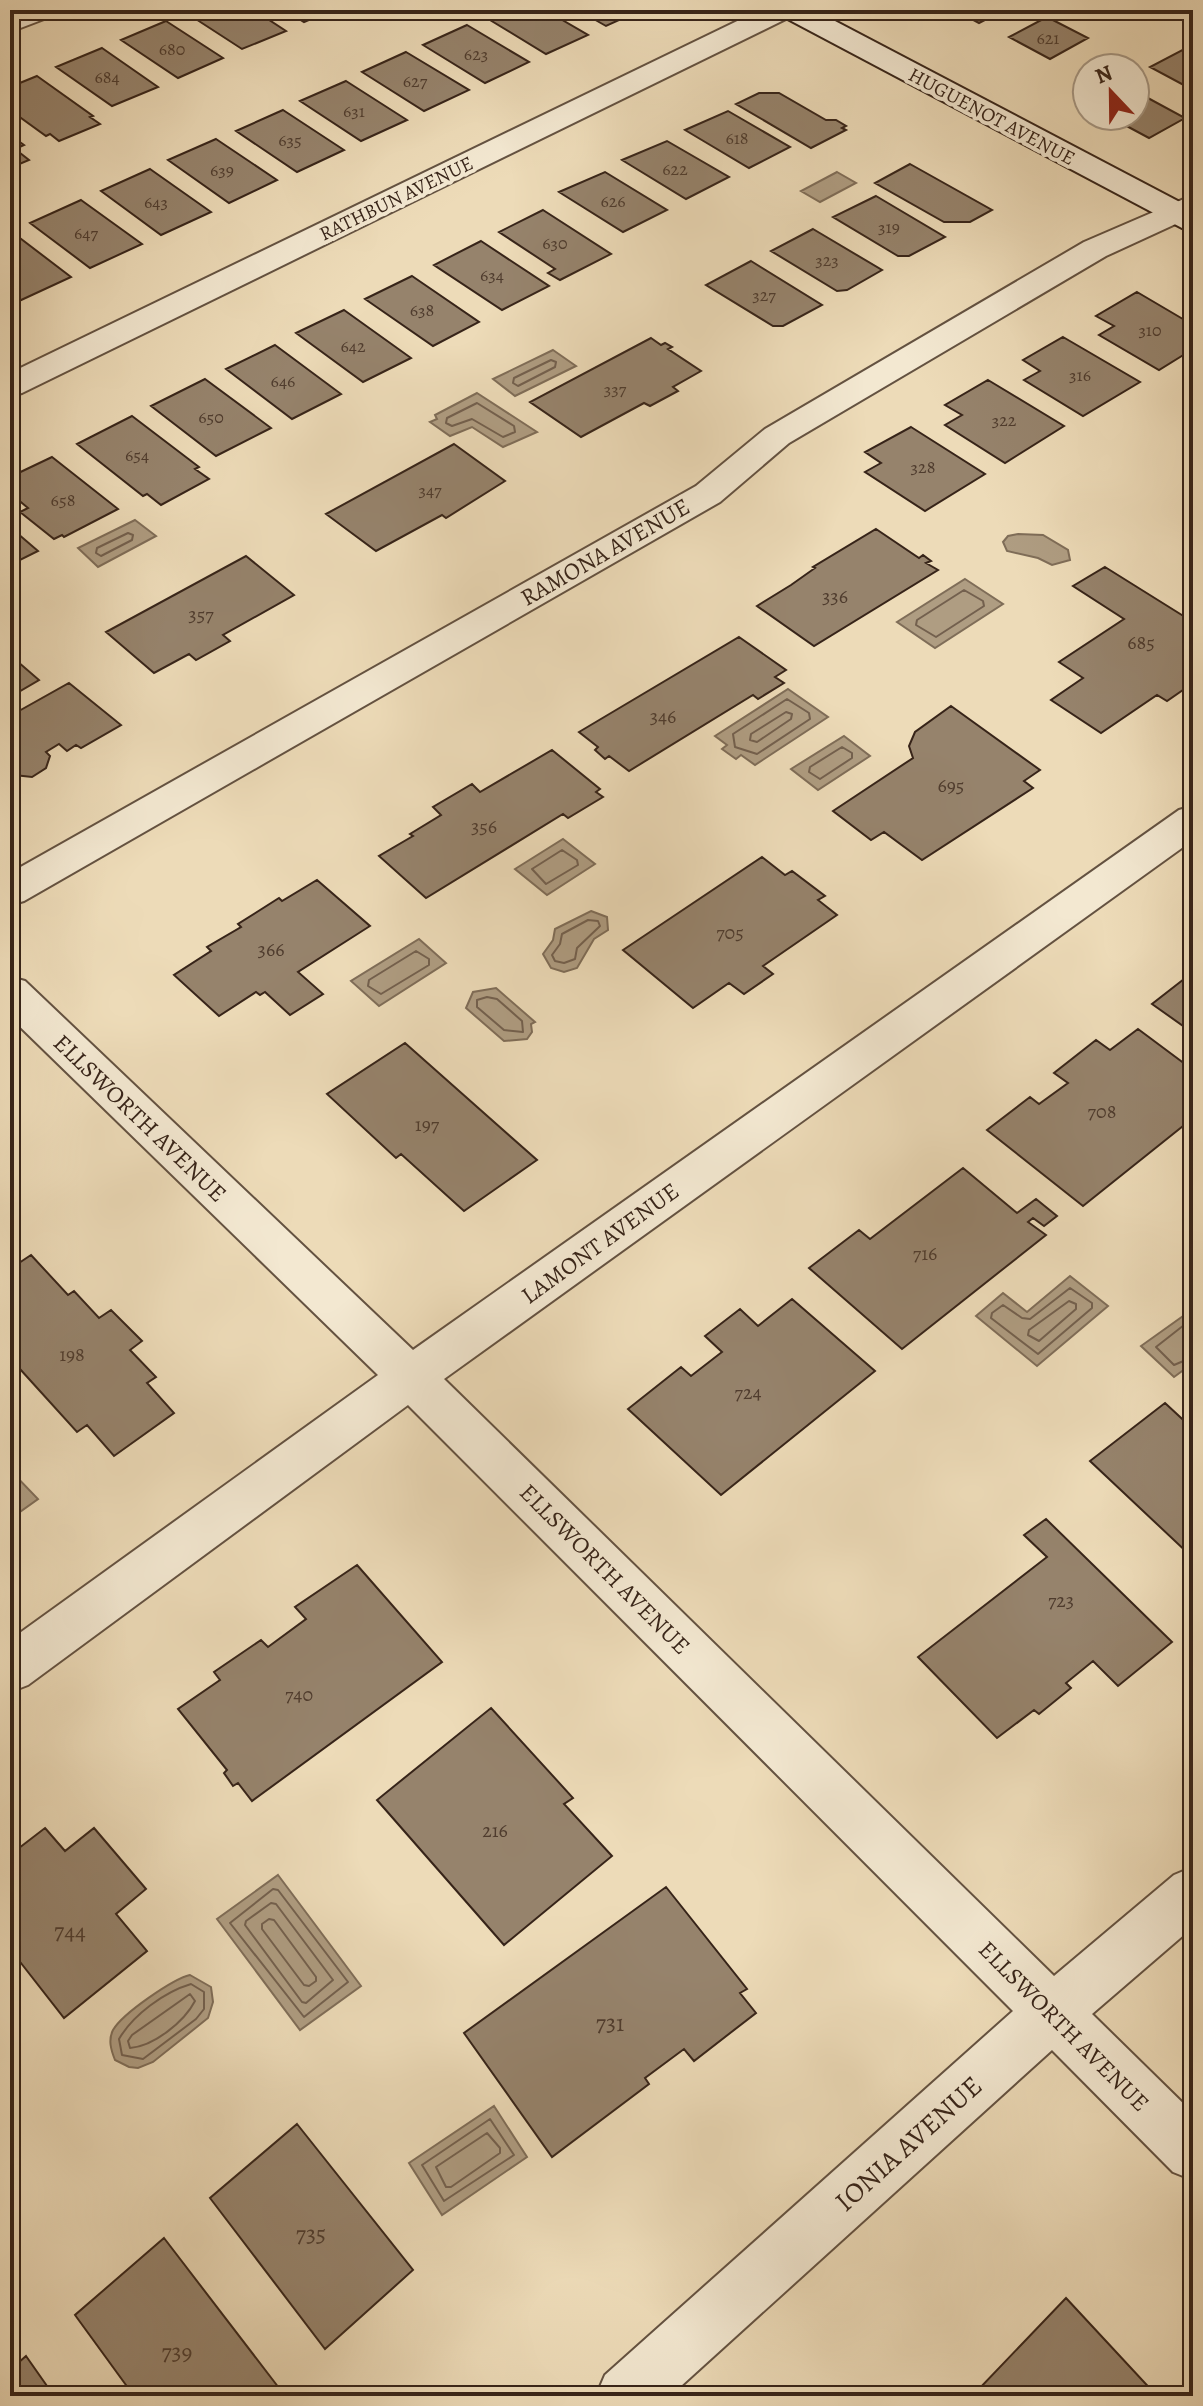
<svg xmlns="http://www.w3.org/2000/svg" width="1203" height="2406" font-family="Alegreya,serif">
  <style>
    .water { fill: #af9d82; stroke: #7f6d58; stroke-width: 2 }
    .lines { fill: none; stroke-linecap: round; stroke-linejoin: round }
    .shore { stroke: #73604e; stroke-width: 2 }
    .building { fill: #96836c; stroke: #372419; stroke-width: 2 }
    .street-casing { stroke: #645241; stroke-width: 4 }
    .secondary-casing { stroke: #372419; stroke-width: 4 }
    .street { fill: #f3e8d1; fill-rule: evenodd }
    .secondary { fill: #f3e8d1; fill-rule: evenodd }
    .labels { text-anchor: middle; stroke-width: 8; stroke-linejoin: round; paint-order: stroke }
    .far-number-label { font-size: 18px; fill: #4f3c2e }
    .far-street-label { font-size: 20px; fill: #372419; stroke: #f3e8d1 }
    .number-label { font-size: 20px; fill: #4f3c2e }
    .street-label { font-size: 24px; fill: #372419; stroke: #f3e8d1 }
    .near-number-label { font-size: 24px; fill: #4f3c2e }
    .near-street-label { font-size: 28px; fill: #372419; stroke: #f3e8d1 }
  </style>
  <rect width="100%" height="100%" fill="#eddbb8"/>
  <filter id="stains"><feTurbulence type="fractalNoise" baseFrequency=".0025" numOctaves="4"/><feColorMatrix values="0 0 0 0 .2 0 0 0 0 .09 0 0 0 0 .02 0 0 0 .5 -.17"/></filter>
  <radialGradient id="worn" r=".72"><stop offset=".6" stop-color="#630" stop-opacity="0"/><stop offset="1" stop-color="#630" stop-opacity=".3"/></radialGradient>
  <path class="water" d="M 837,172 L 856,183 L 820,202 L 801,191 Z
    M 553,350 L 576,366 L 515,396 L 493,379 Z
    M 477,393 L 537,432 L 503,447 L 472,427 L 450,436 L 430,422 L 437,419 L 435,415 Z
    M 135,520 L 156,536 L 98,567 L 78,548 Z
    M 1018,534 L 1043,535 L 1068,550 L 1070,560 L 1052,565 L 1038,558 L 1007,551 L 1003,542 L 1008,536 Z
    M 965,579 L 1003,604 L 935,648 L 897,622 Z
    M 788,689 L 828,717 L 755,765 L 741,755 L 736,759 L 722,749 L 727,745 L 715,736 Z
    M 844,736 L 870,756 L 818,790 L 791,769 Z
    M 563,839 L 595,864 L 547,895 L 515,869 Z
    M 591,911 L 607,917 L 608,930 L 594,939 L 577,968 L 564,972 L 551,968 L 543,954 L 553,940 L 555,929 Z
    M 419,939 L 446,963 L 379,1006 L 351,981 Z
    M 496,988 L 535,1022 L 531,1024 L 532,1032 L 527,1039 L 504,1041 L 466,1008 L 473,992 Z
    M 1070,1276 L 1108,1306 L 1037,1366 L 976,1316 L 1003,1293 L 1027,1312 Z
    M 1193,1309 L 1193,1363 L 1174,1377 L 1141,1346 Z
    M 10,1470 L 38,1499 L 10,1519 Z
    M 278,1875 L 361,1986 L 300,2030 L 217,1919 Z
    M 190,1975 L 211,1987 L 213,2002 L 208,2018 L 153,2062 L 138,2068 L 129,2067 L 115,2060 C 111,2050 108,2040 113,2030 C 123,2013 173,1979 190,1975 Z
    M 494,2106 L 527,2157 L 442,2215 L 409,2163 Z"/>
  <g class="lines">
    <path class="shore" d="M 551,360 L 556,362 L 555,367 L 518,386 L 513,383 L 514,378 Z
      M 477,403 L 514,426 L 515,432 L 503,437 L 472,419 L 452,426 L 446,423 L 447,418 Z
      M 128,533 L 133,535 L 132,540 L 101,556 L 96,553 L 97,548 Z
      M 964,590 L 983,601 L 984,606 L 936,637 L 916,625 L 917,620 Z
      M 787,699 L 809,713 L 810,719 L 757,754 L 735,747 L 733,734 Z
      M 786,712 L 792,714 L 791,719 L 757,742 L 750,740 L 751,734 Z
      M 842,747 L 852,753 L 852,758 L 820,779 L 809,772 L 810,767 Z
      M 562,850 L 577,860 L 578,865 L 546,884 L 532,869 Z
      M 588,920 L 598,921 L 600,926 L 577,948 L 575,959 L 564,963 L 555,961 L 552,955 L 560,944 L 562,934 Z
      M 416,951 L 429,959 L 429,965 L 381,994 L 368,986 L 369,980 Z
      M 487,997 L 497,999 L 522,1021 L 523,1032 L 504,1030 L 477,1007 L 477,1000 Z
      M 1070,1288 L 1092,1303 L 1092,1308 L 1038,1354 L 991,1318 L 992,1313 L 1003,1305 L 1022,1318 L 1030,1319 Z
      M 1069,1301 L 1076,1304 L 1076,1309 L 1039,1341 L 1028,1335 L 1029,1330 Z
      M 1193,1318 L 1156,1347 L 1174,1365 L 1193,1357
      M 273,1889 L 278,1890 L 348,1982 L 304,2017 L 230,1923 Z
      M 271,1903 L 276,1904 L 333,1980 L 306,2003 L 302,2002 L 245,1925 L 246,1921 Z
      M 269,1919 L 274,1920 L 316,1977 L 316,1981 L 309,1986 L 304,1985 L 262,1929 L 262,1924 Z
      M 191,1984 L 204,1992 L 204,2009 L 196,2019 L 143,2059 L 122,2055 L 119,2039 C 133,2015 164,1992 191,1984 Z
      M 190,1994 L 195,2001 C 184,2022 154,2046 130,2048 L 128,2041 L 132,2035 Z
      M 490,2119 L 514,2155 L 444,2201 L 422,2165 Z
      M 487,2133 L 500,2148 L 500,2153 L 451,2187 L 446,2187 L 436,2167 Z"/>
  </g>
  <path class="building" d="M 190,10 L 254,10 L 286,31 L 242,49 L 185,12 Z
    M 285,10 L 332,10 L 304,22 Z
    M 502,10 L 545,10 L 588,35 L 546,54 L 485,17 Z
    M 578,10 L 641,10 L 606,26 Z
    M 955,10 L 1004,10 L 979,23 Z
    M 1047,17 L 1088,38 L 1050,59 L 1009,37 Z
    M 166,21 L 223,58 L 178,78 L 121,40 Z
    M 467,25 L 529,62 L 485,83 L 423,45 Z
    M 1190,46 L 1193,47 L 1193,90 L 1150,67 Z
    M 102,48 L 158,87 L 112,106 L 56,67 Z
    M 406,52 L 469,90 L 424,111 L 362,72 Z
    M 37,76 L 93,116 L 90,117 L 100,124 L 59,141 L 50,134 L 46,136 L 10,110 L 10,87 Z
    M 346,81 L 407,120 L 361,141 L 300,101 Z
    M 1135,91 L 1185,118 L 1149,138 L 1108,116 L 1135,116 Z
    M 759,93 L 779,93 L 826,120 L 836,120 L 846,126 L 842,128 L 846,130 L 811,148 L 736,104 Z
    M 283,110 L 344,150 L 297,172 L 236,131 Z
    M 728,111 L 790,147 L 749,168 L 685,130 Z
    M 10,135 L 24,145 L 15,149 L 29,160 L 10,168 Z
    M 216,139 L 277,180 L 229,203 L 168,160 Z
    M 667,141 L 729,177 L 686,199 L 622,160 Z
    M 910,164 L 992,210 L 970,222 L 944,222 L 875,183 Z
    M 150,169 L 211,212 L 161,235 L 101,191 Z
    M 605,172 L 667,210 L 623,232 L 559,192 Z
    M 876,196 L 945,237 L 909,256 L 898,256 L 833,217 Z
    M 81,200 L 142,244 L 90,268 L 30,223 Z
    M 543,210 L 611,254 L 560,280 L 548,273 L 555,269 L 499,232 Z
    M 813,229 L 882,270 L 847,290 L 837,291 L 771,251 Z
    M 12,232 L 71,277 L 19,301 L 10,295 Z
    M 481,241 L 549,286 L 502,310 L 434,265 Z
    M 751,261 L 822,305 L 783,326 L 773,326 L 706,285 Z
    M 412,276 L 479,322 L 433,346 L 365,299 Z
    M 1137,292 L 1193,325 L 1193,349 L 1159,370 L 1099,335 L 1114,326 L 1096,316 Z
    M 344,310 L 411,358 L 363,382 L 296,333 Z
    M 1063,337 L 1140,382 L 1083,416 L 1024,380 L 1040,371 L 1023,360 Z
    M 651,338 L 661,345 L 665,343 L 672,347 L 668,349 L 701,371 L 673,387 L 678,391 L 650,406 L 644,403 L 581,437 L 530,402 Z
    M 275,345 L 341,394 L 292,419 L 226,369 Z
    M 205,379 L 271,428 L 216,456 L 151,406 Z
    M 988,380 L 1064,426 L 1005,463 L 945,425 L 962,415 L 945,405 Z
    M 132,416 L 199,467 L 195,469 L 209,479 L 161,505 L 147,494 L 143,496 L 77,444 Z
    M 911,427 L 985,474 L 925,511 L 865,472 L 881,463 L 865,452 Z
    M 454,444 L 505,481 L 446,518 L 442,515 L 376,551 L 326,514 Z
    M 52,457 L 118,509 L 64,537 L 62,535 L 54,539 L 20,512 L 28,508 L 10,493 L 10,477 Z
    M 10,527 L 38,551 L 10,565 Z
    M 876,529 L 919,558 L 923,555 L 931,561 L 926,563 L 938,570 L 814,646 L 757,606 L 791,585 L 815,568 L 813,567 Z
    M 246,556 L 294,595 L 223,635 L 230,641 L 196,660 L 189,654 L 154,673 L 106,632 Z
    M 1105,567 L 1193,622 L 1193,683 L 1167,701 L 1157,695 L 1101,733 L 1051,700 L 1083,678 L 1059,662 L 1124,619 L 1073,586 Z
    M 739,637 L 786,670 L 775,677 L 784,683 L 758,699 L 753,695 L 629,771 L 609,756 L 605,759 L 595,750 L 598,747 L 579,732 Z
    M 10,655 L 39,680 L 10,697 Z
    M 69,683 L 121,725 L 81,748 L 76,745 L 67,751 L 59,744 L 46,752 L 50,756 L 46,768 L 32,777 L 14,775 L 10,772 L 10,716 Z
    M 951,706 L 1040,770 L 1024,781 L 1033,788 L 922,860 L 884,832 L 871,840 L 833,811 L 913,758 L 909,746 L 915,732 Z
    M 552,750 L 600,789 L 596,792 L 603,797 L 568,818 L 563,814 L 426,898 L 379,856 L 413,836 L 410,834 L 441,815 L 433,807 L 472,784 L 480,792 Z
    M 762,857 L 785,875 L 792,871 L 825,896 L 818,900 L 837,915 L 763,966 L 773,974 L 744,994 L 729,983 L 693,1008 L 623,950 Z
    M 317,880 L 370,926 L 298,972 L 323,994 L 290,1015 L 265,992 L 260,995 L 256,992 L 219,1016 L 174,975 L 211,951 L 207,947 L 241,927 L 238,924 L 279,898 L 282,901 Z
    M 1193,972 L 1193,1033 L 1152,1004 Z
    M 1138,1029 L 1193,1070 L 1193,1118 L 1083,1206 L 987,1130 L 1030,1097 L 1039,1104 L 1068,1083 L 1054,1073 L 1096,1040 L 1110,1050 Z
    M 405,1043 L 537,1160 L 464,1211 L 401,1154 L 396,1158 L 327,1094 Z
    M 963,1168 L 1017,1213 L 1036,1199 L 1057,1216 L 1044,1226 L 1033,1218 L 1028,1222 L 1046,1235 L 902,1349 L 809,1268 L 859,1230 L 870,1239 Z
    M 31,1255 L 68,1295 L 74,1291 L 99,1318 L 111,1310 L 142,1341 L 130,1350 L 156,1377 L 147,1383 L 174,1413 L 114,1456 L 87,1425 L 77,1432 L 10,1358 L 10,1269 Z
    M 792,1299 L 875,1371 L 721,1495 L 628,1409 L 681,1367 L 691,1376 L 722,1352 L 705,1336 L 740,1309 L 758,1326 Z
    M 1165,1403 L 1193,1429 L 1193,1558 L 1090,1461 Z
    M 1046,1519 L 1172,1642 L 1118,1686 L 1093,1661 L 1066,1683 L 1071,1688 L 1039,1714 L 1034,1710 L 997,1738 L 918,1657 L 1047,1557 L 1024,1535 Z
    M 357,1565 L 442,1662 L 252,1801 L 238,1783 L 233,1786 L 224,1773 L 227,1770 L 178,1709 L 220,1680 L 214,1672 L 261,1640 L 268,1647 L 306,1619 L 295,1607 Z
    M 491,1708 L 573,1798 L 564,1804 L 612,1856 L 504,1945 L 377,1800 Z
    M 45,1828 L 65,1851 L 94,1828 L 146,1889 L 116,1914 L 147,1951 L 64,2018 L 10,1949 L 10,1855 Z
    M 666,1887 L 747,1989 L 740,1993 L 756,2013 L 694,2061 L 684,2049 L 645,2078 L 649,2084 L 552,2157 L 464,2033 Z
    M 297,2124 L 413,2270 L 325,2349 L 210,2198 Z
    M 164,2238 L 279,2388 L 270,2396 L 134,2396 L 75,2315 Z
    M 1066,2298 L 1157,2396 L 982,2396 L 977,2391 Z
    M 26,2356 L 54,2396 L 10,2396 L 10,2370 Z"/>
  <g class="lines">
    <defs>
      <path id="street" d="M 17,10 L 56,10 L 52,16 L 10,32 L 10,13 Z
        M 760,10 L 796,10 L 792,16 L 22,393 L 10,396 L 10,373 Z
        M 1193,195 L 1193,216 L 1106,256 L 789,443 L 720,502 L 24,901 L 10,905 L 10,873 L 696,486 L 765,429 L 1084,242 Z
        M 1193,806 L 1193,840 L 444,1379 L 1054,1976 L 1174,1875 L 1193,1867 L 1193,1927 L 1092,2014 L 1193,2113 L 1193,2180 L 1173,2172 L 1052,2050 L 670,2396 L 596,2396 L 605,2375 L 1013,2011 L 408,1405 L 28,1685 L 10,1692 L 10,1640 L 378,1375 L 10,1017 L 10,977 L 25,981 L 413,1350 L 1179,810 Z"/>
      <path id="secondary" d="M 778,10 L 814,10 L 1193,209 L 1193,230 L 1182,228 L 782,16 Z"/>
    </defs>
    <use href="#street" class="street-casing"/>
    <use href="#secondary" class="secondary-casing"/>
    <use href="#street" class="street"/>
    <use href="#secondary" class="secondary"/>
  </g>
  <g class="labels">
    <g class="far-number-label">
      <text x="1048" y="44">621</text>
      <text x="172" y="55">680</text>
      <text x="476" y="60">623</text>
      <text x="107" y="83">684</text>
      <text x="415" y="87">627</text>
      <text x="354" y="117">631</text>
      <text x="737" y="144">618</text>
      <text x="290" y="146">635</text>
      <text x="675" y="175">622</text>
      <text x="222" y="176">639</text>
      <text x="613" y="207">626</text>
      <text x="156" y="208">643</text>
      <text x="889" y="233">319</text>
      <text x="86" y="239">647</text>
      <text x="555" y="249">630</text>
      <text x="827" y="266">323</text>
      <text x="492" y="281">634</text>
      <text x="764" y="301">327</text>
      <text x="422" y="316">638</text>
      <text x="1150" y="336">310</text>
      <text x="353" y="352">642</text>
      <text x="1080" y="381">316</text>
      <text x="283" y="387">646</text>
      <text x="615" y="395">337</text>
      <text x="211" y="423">650</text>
      <text x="1004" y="426">322</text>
      <text x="137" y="461">654</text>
      <text x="923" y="473">328</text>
      <text x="430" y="496">347</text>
      <text x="63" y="506">658</text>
    </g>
    <g class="far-street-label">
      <text transform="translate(992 116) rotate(28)" y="7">HUGUENOT AVENUE</text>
      <text transform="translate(396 198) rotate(-26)" y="7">RATHBUN AVENUE</text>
    </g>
    <g class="number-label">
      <text x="835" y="603">336</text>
      <text x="201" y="621">357</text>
      <text x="1141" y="649">685</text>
      <text x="663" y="723">346</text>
      <text x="951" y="792">695</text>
      <text x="484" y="833">356</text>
      <text x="730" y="939">705</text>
      <text x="271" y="956">366</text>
      <text x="1102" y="1118">708</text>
      <text x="427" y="1131">197</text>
      <text x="925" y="1260">716</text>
      <text x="72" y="1361">198</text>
      <text x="748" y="1399">724</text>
      <text x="1061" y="1607">723</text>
      <text x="299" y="1701">740</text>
      <text x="495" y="1837">216</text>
    </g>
    <g class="street-label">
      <text transform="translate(605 552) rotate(-30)" y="8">RAMONA AVENUE</text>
      <text transform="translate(140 1118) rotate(44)" y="8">ELLSWORTH AVENUE</text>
      <text transform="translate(600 1243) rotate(-36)" y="8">LAMONT AVENUE</text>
      <text transform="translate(605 1569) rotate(45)" y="8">ELLSWORTH AVENUE</text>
      <text transform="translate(1064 2026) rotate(45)" y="8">ELLSWORTH AVENUE</text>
    </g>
    <g class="near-number-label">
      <text x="70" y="1939">744</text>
      <text x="610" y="2031">731</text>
      <text x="311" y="2242">735</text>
      <text x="177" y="2360">739</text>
    </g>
    <g class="near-street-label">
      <text transform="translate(908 2143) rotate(-42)" y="10">IONIA AVENUE</text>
    </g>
  </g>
  <rect width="1203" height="2406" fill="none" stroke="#eddbb8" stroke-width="40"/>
  <rect x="12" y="12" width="1179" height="2382" fill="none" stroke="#372419" stroke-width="4"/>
  <rect x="20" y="20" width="1163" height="2366" fill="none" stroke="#372419" stroke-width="2"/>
  <g transform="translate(1111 92) rotate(338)"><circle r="38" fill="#f3e8d1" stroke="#a89a87" stroke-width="2"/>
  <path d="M0-6L14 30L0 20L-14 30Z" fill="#8f2418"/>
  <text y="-12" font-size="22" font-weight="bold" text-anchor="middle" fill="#372419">N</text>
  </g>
  <rect width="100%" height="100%" filter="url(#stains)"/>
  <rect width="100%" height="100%" fill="url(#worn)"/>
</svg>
